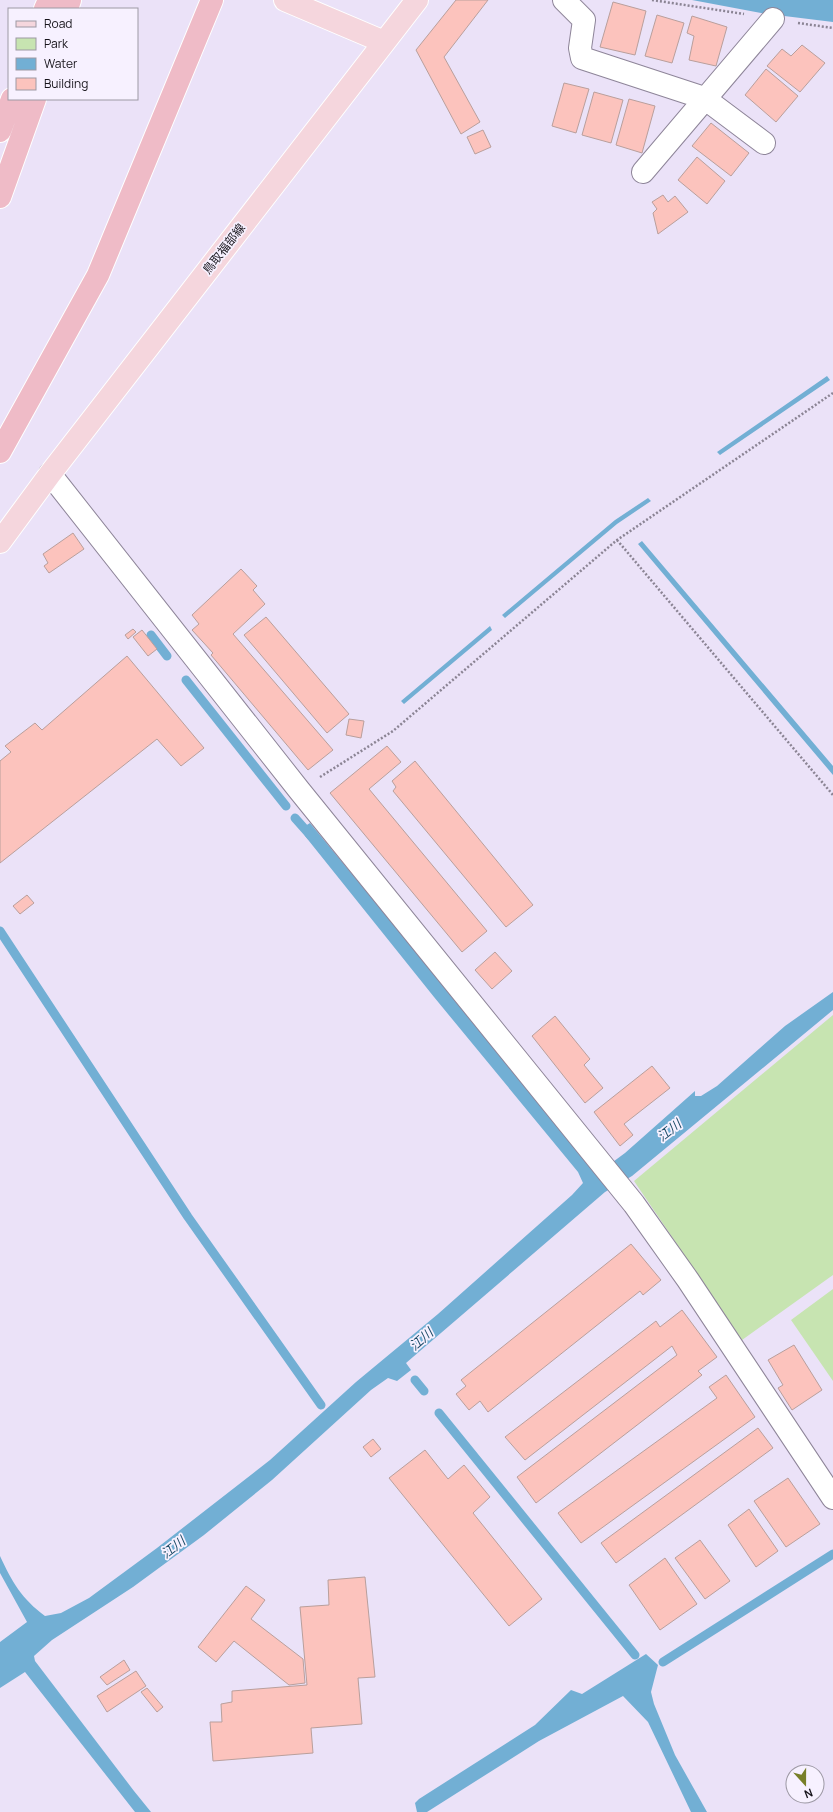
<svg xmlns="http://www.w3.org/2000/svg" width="833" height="1812" font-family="Manrope,'Noto Sans JP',sans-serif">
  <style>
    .green { fill: #c7e4b1 }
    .water { fill: #72afd4 }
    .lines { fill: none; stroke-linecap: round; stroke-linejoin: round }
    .stream { stroke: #72afd4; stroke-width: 9 }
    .building { fill: #fcc3bd; stroke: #b99f9c }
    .minor-casing { stroke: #8e8599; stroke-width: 24 }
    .major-casing { stroke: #fff; stroke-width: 24 }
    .highway-casing { stroke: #fff; stroke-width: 24 }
    .path { stroke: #8b8494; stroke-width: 2.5; stroke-dasharray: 2 2; stroke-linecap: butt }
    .minor { stroke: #fff; stroke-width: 22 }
    .major { stroke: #f5d6dd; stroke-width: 22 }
    .highway { stroke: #efbbc7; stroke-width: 22 }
    .labels { text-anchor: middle; stroke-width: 3.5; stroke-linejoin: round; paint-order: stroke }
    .street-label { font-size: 12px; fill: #17141b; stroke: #f7f1ff }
    .water-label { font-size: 13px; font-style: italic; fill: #1b4b66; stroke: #f7f1ff }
  </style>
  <rect width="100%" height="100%" fill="#ebe2f8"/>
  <path class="green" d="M 833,1015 L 833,1275 L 742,1340 L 634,1181 Z
    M 833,1289 L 833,1381 L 791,1320 Z"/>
  <path class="water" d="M 692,0 L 833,0 L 833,22 L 761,13 Z
    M 827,376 L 830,380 L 720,455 L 717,452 Z
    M 648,498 L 651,501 L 617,524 L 505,618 L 502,615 L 615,520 Z
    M 642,541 L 833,766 L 833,775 L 638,544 Z
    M 490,626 L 492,630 L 404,704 L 401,701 Z
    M 310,823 L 598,1173 L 625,1153 L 695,1091 L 695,1096 L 701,1096 L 717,1086 L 785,1026 L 833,992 L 833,1010 L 632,1176 L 605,1192 L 406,1363 L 411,1370 L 397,1381 L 388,1378 L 371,1390 L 272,1480 L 204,1535 L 133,1587 L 52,1640 L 34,1656 L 35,1661 L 134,1791 L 151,1812 L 135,1812 L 25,1672 L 0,1688 L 0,1642 L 27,1622 L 0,1573 L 0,1556 C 12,1582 22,1599 45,1616 L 61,1613 L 89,1598 L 157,1548 L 270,1460 L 356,1382 L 438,1314 L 572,1195 L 583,1183 L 578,1172 L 434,997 L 305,836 L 302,828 Z
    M 646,1654 L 658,1665 L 651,1692 L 654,1704 L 675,1755 L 707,1812 L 691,1812 L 648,1722 L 623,1696 L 539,1741 L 427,1812 L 417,1812 L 415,1803 L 419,1799 L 535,1725 L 571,1690 L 582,1694 Z"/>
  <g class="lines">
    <path class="stream" d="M 151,635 L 167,656
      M 186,680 L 286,806
      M 295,818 L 311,836
      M 0,931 L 188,1217 L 321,1405
      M 415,1380 L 424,1391
      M 439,1413 L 635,1655
      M 663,1662 L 833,1554"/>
  </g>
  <path class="building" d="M 456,0 L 488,0 L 444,57 L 480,122 L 461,134 L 416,50 Z
    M 613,2 L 646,11 L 635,55 L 600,47 Z
    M 657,15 L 684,23 L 672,63 L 645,56 Z
    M 692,16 L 727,27 L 716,66 L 689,60 L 694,36 L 687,33 Z
    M 802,45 L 825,63 L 800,92 L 767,66 L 782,49 L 791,56 Z
    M 766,69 L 798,96 L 776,122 L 745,95 Z
    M 564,83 L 589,89 L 576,133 L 552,126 Z
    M 594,92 L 623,100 L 611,143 L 582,135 Z
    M 629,99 L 655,106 L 642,153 L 616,145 Z
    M 711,123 L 749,153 L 731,176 L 692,146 Z
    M 483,130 L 491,147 L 475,154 L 467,137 Z
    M 697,157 L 725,181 L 707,204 L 678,180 Z
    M 663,195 L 668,202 L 675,196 L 688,212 L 658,234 L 653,213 L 657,209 L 652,202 Z
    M 73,533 L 84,549 L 49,573 L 44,566 L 48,563 L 43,554 Z
    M 241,569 L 257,586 L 253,590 L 265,604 L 233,634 L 333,750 L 308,770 L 211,655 L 213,653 L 192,630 L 199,624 L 192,615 Z
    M 266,617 L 349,714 L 327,733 L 244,635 Z
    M 133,629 L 136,632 L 128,639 L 125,635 Z
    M 142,630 L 157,649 L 148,656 L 133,637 Z
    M 127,656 L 204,748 L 181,766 L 157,739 L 0,863 L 0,761 L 11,752 L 5,746 L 35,723 L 42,730 Z
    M 349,719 L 364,721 L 361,738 L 346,735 Z
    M 387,746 L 401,762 L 369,789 L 487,931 L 462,952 L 330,793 Z
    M 415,761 L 533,905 L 506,927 L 393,791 L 396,787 L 392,781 Z
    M 27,895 L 34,903 L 20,914 L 13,906 Z
    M 495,952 L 512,971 L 492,989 L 475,970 Z
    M 555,1016 L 590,1059 L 584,1065 L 603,1088 L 585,1103 L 532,1036 Z
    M 652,1066 L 670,1088 L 624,1124 L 633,1135 L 620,1146 L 594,1112 Z
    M 631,1244 L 661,1280 L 643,1295 L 640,1291 L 488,1412 L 480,1401 L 469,1410 L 456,1394 L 466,1386 L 461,1380 Z
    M 682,1310 L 717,1357 L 698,1371 L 702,1375 L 536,1503 L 517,1477 L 677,1355 L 672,1346 L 525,1460 L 505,1437 L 656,1321 L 660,1327 Z
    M 794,1345 L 822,1390 L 792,1410 L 778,1388 L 783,1385 L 768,1360 Z
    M 726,1375 L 755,1417 L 581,1543 L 558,1513 L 717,1398 L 709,1387 Z
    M 758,1428 L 773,1448 L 616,1563 L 601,1543 Z
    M 373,1439 L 381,1449 L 371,1457 L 363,1447 Z
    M 425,1450 L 448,1479 L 464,1465 L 490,1497 L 473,1513 L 542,1599 L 509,1626 L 389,1478 Z
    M 788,1478 L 820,1524 L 786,1547 L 754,1501 Z
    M 749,1509 L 778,1551 L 756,1567 L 728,1525 Z
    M 700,1540 L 730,1581 L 705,1599 L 675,1558 Z
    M 665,1558 L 697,1604 L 660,1630 L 629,1585 Z
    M 365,1577 L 375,1677 L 358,1678 L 362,1724 L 311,1728 L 313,1753 L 213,1761 L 210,1722 L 222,1722 L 221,1704 L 232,1702 L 232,1691 L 307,1685 L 300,1607 L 329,1605 L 328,1580 Z
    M 246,1586 L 265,1600 L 251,1619 L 303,1659 L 305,1683 L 289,1685 L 234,1641 L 216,1662 L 198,1647 Z
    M 124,1660 L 130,1670 L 107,1685 L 100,1677 Z
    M 136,1671 L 146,1686 L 107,1712 L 97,1696 Z
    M 147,1688 L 163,1707 L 157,1712 L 141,1692 Z"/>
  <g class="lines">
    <defs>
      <path id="minor" d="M 564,0 L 584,20 L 580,48 L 582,58 L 704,98 L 764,143
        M 643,172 L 773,19
        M 50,474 L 299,790 L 634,1204 L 688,1280 L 833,1498"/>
      <path id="major" d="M 285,0 L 384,42
        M 0,542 L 50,474 L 417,0"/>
      <path id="highway" d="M 45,9 L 49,0
        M 67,9 L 70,0
        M 0,131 L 12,99
        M 0,197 L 35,99
        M 0,452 L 98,275 L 212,0"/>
    </defs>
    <use href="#minor" class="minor-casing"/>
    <use href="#major" class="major-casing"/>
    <use href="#highway" class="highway-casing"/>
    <path class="path" d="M 652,0 L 744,14
      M 798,23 L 833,28
      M 617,540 L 833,795
      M 320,777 L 393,731 L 617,540 L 833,393"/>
    <use href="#minor" class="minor"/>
    <use href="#major" class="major"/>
    <use href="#highway" class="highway"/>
  </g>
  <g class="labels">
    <g class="street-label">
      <text transform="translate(224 249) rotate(-52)" y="4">鳥取福部線</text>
    </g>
    <g class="water-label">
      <text transform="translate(669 1130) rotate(-38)" y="5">江川</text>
      <text transform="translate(421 1339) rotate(-41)" y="5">江川</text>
      <text transform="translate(173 1547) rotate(-38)" y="5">江川</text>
    </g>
  </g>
  <rect x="8" y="8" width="130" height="92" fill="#f7f1ff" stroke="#9d99a4"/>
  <rect x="16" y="21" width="20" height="6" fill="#f5d6dd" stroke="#9d99a4"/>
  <text x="44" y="28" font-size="12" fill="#17141b">Road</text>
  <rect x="16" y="38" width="20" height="12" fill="#c7e4b1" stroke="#9d99a4"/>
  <text x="44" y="48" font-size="12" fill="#17141b">Park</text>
  <rect x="16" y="58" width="20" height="12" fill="#72afd4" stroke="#9d99a4"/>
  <text x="44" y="68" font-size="12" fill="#17141b">Water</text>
  <rect x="16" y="78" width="20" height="12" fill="#fcc3bd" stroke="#9d99a4"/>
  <text x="44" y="88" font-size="12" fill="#17141b">Building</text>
  <g transform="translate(805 1784) rotate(159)"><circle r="19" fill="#f7f1ff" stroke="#9d99a4"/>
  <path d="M0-3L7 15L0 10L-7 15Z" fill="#787f29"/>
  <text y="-6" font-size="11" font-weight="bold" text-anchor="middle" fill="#17141b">N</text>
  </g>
</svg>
